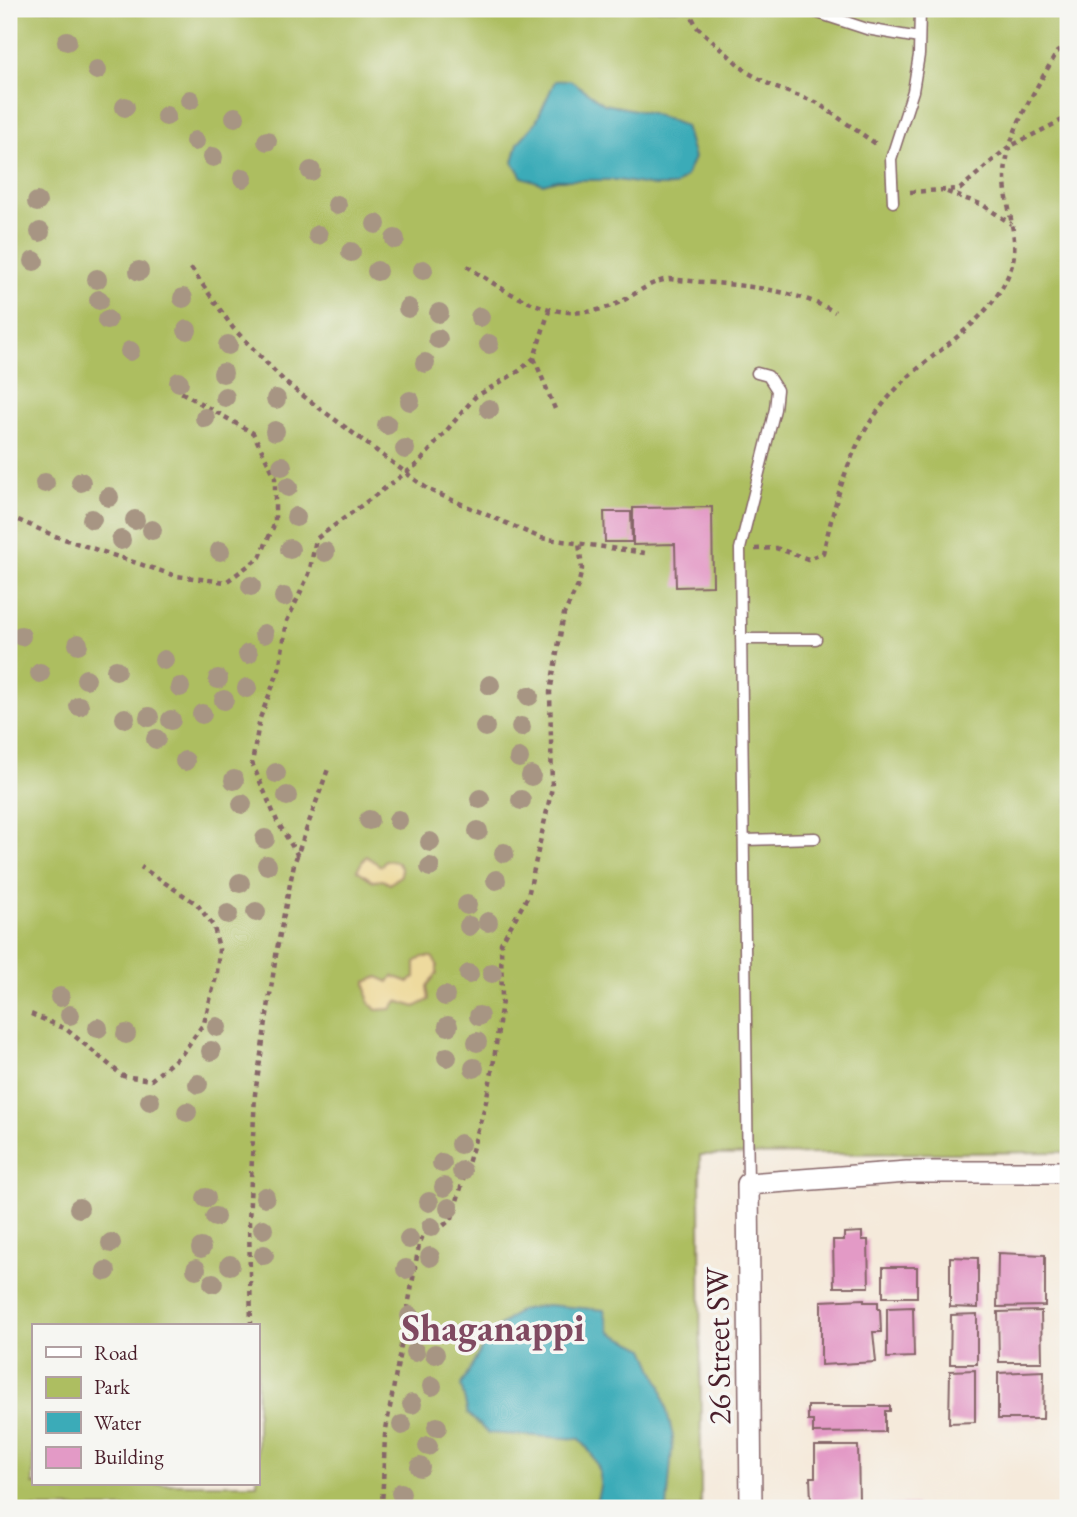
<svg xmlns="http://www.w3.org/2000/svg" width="1077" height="1517" font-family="'EB Garamond',serif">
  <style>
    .green { fill: #adbe61; stroke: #7c6e46; stroke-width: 2; fill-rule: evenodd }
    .sand { fill: #eeda9e; stroke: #9c7c64; stroke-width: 2 }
    .water { fill: #3babb8; stroke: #426572; stroke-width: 2 }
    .building { fill: #e39ac6 }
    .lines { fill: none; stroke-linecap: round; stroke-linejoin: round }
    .lane-casing { stroke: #866669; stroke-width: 13 }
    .street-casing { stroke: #866669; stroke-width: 24 }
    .path { stroke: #866669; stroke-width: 4.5; stroke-dasharray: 5 5; stroke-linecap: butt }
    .lane { stroke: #fff; stroke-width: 10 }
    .street { stroke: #fff; stroke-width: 21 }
    .tree { fill: #a79583 }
    .labels { text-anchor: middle; stroke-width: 7; stroke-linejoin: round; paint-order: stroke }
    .street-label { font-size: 32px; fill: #4a1f2b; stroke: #f6f6f2 }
    .district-label { font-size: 38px; font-weight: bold; fill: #804a61; stroke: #f6f6f2 }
  </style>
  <rect width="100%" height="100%" fill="#f6f6f2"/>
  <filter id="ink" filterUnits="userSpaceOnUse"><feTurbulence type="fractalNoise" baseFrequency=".0143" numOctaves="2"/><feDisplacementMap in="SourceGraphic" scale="14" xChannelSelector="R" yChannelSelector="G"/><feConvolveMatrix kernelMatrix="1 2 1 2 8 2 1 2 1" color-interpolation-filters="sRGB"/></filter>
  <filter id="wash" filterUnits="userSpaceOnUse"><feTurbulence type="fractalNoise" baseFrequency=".00686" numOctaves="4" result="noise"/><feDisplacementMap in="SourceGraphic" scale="28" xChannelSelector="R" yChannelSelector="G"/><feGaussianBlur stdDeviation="1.57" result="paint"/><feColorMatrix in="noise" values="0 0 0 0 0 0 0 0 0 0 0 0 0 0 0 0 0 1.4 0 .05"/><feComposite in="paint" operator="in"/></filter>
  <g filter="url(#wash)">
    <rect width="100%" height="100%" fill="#f5eadb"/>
    <path class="green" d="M 9,9 L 1068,9 L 1068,1152 L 700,1155 L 701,1508 L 9,1508 ZM 33,1326 L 257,1326 L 257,1484 L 33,1484 Z"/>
    <path class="sand" d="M 366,856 L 381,866 L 385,860 L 397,862 L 401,868 L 401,875 L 390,884 L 383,880 L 373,881 L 357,870 Z
      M 423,957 L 432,957 L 437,964 L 437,973 L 427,986 L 429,1000 L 415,1007 L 397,1001 L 391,1009 L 376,1010 L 368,1000 L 366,982 L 378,977 L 389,982 L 393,976 L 409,982 L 415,977 L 415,962 Z"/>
    <path class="water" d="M 570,80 L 604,104 L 651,113 L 685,126 L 694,158 L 686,176 L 675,186 L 654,186 L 617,180 L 557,180 L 543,184 L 522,177 L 513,162 L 518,143 L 536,122 L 555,81 Z
      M 547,1305 L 604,1310 L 610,1332 L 645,1349 L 661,1386 L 673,1437 L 667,1508 L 594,1508 C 606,1477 601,1464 580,1439 L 488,1433 L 468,1414 L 461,1385 L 489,1335 L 520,1310 Z"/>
    <g id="blocks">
      <path class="building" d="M 712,507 L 713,586 L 676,587 L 675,544 L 633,545 L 633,508 Z
        M 604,512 L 631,512 L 632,542 L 605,542 Z
        M 862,1232 L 862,1240 L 868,1240 L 869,1287 L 834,1287 L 833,1240 L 844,1240 L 844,1233 Z
        M 998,1253 L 1045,1255 L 1045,1306 L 997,1307 Z
        M 950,1257 L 978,1258 L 978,1308 L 950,1307 Z
        M 883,1267 L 917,1267 L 917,1297 L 883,1297 Z
        M 864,1299 L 864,1302 L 878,1302 L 878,1309 L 880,1309 L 881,1332 L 873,1332 L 876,1362 L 821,1365 L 821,1301 Z
        M 913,1307 L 914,1357 L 887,1358 L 887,1308 Z
        M 1041,1311 L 1042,1362 L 999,1362 L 998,1312 Z
        M 977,1314 L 977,1364 L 950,1364 L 951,1315 Z
        M 975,1370 L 975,1422 L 949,1423 L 950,1371 Z
        M 1044,1371 L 1043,1419 L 998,1419 L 998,1373 Z
        M 808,1406 L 890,1406 L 890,1411 L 885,1411 L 885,1432 L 813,1433 L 813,1421 L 808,1421 Z
        M 815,1446 L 858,1446 L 859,1501 L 811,1501 L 810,1477 L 815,1477 Z
        M 890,1505 L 916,1505 L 917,1508 L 890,1508 Z"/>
    </g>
  </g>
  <g filter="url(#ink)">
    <use href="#blocks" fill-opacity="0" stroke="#866669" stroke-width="2"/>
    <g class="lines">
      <defs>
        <path id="lane" d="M 806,9 L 867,29 L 919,38
          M 893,202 L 891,159 L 913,91 L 919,55 L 920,9
          M 741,639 L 816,639
          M 744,840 L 815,838
          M 748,1184 L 740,549 L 775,409 L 777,390 L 768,376 L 757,373"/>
        <path id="street" d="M 751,1508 L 748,1184 L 907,1172 L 1068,1172"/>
      </defs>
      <use href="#lane" class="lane-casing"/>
      <use href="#street" class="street-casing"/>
      <path class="path" d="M 688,9 L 697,27 L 747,72 L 774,87 L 816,102 L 879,146
        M 910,192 L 960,189 L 1007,148 L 1068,117
        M 947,192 L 983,205 L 1011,224
        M 467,266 C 511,296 561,328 616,304 C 635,296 647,282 669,279 C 725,285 784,284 835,312
        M 191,268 L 233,328 L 286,383 L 429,490 L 541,538 L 645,553
        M 534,358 L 555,409
        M 9,516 L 55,536 L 176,576 L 226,582 L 260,557 L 275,523 L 275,476 L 253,433 L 179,391
        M 755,549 L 776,548 L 808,559 L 823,553 C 839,487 852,432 903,382 C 940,346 993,320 1011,268 C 1021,240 1005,207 1005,178 C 1005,134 1036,90 1057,52 L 1068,44
        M 298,856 L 277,821 L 252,763 L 260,718 L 279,670 L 287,621 L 309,574 L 316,539 L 419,463 L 475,397 L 519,371 L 534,358 L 549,311
        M 31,1014 L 66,1029 L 123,1076 L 151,1080 L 182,1054 L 204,1023 L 217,973 L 219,949 L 214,927 L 197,904 L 141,867
        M 251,1326 L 249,1222 L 255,1094 L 277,949 L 294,864 L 328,769
        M 382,1508 L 385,1435 L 419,1245 L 424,1233 L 443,1226 L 452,1218 L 485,1106 L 493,1067 L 502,1001 L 501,943 L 528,896 L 552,788 L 550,692 L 564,614 L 578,586 L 582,569 L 579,543"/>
      <use href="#lane" class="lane"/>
      <use href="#street" class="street"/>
    </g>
    <g class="tree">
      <circle cx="67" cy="41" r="10"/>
      <circle cx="97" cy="70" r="10"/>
      <circle cx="190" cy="100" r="10"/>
      <circle cx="125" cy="107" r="10"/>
      <circle cx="166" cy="116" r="10"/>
      <circle cx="235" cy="117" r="10"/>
      <circle cx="195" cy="141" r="10"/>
      <circle cx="267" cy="141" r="10"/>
      <circle cx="213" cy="157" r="10"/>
      <circle cx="311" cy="171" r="10"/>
      <circle cx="243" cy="178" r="10"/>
      <circle cx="37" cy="202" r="10"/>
      <circle cx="337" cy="205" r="10"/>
      <circle cx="376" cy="224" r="10"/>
      <circle cx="40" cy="232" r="10"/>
      <circle cx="318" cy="235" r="10"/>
      <circle cx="395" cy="239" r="10"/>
      <circle cx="351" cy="252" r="10"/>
      <circle cx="34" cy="261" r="10"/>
      <circle cx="423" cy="270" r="10"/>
      <circle cx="139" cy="271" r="10"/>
      <circle cx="377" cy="271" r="10"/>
      <circle cx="97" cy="279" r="10"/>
      <circle cx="183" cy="298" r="10"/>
      <circle cx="99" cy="300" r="10"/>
      <circle cx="408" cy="308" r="10"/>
      <circle cx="439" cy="313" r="10"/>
      <circle cx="480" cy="317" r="10"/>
      <circle cx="107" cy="320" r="10"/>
      <circle cx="187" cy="330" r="10"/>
      <circle cx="438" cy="339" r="10"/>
      <circle cx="489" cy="344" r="10"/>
      <circle cx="228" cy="345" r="10"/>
      <circle cx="130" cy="351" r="10"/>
      <circle cx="425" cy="363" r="10"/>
      <circle cx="223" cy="373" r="10"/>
      <circle cx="179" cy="382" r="10"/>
      <circle cx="225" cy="397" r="10"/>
      <circle cx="276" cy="399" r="10"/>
      <circle cx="410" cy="401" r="10"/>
      <circle cx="489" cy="409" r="10"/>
      <circle cx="205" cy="418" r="10"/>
      <circle cx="387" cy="425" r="10"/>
      <circle cx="275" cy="431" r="10"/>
      <circle cx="405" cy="449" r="10"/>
      <circle cx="282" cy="466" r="10"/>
      <circle cx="81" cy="482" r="10"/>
      <circle cx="45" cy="483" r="10"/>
      <circle cx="288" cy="487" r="10"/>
      <circle cx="109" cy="497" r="10"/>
      <circle cx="296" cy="517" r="10"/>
      <circle cx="92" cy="519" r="10"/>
      <circle cx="135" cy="520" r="10"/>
      <circle cx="152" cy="530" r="10"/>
      <circle cx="121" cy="540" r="10"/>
      <circle cx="290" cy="549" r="10"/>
      <circle cx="220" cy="551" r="10"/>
      <circle cx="325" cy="552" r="10"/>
      <circle cx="251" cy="586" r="10"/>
      <circle cx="284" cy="597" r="10"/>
      <circle cx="264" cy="634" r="10"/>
      <circle cx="21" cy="636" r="10"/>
      <circle cx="78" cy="644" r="10"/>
      <circle cx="248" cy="654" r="10"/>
      <circle cx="164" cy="660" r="10"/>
      <circle cx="116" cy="670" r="10"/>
      <circle cx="40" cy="673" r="10"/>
      <circle cx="86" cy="679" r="10"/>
      <circle cx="218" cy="679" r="10"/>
      <circle cx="490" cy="685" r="10"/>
      <circle cx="180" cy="687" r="10"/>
      <circle cx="247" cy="688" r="10"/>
      <circle cx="529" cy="696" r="10"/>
      <circle cx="224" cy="700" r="10"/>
      <circle cx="79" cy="706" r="10"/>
      <circle cx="202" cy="714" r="10"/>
      <circle cx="149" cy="717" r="10"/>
      <circle cx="125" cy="718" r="10"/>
      <circle cx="171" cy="720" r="10"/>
      <circle cx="485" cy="727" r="10"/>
      <circle cx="521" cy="727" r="10"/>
      <circle cx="156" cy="739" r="10"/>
      <circle cx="519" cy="758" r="10"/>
      <circle cx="185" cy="761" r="10"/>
      <circle cx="276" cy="773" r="10"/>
      <circle cx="531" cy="776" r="10"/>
      <circle cx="234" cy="780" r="10"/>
      <circle cx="287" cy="796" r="10"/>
      <circle cx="480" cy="799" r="10"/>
      <circle cx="521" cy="800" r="10"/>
      <circle cx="242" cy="804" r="10"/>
      <circle cx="369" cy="820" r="10"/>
      <circle cx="398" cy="820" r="10"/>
      <circle cx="478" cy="831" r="10"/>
      <circle cx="265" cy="839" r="10"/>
      <circle cx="430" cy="842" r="10"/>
      <circle cx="504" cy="853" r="10"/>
      <circle cx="267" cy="865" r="10"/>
      <circle cx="430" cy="867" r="10"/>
      <circle cx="496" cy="880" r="10"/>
      <circle cx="240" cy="883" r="10"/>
      <circle cx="467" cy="905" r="10"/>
      <circle cx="256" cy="912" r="10"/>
      <circle cx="228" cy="914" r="10"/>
      <circle cx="488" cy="922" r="10"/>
      <circle cx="469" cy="926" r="10"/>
      <circle cx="492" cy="973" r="10"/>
      <circle cx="469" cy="974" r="10"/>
      <circle cx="445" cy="996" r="10"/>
      <circle cx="60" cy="997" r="10"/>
      <circle cx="70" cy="1015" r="10"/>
      <circle cx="479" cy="1016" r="10"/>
      <circle cx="448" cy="1026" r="10"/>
      <circle cx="217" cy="1027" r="10"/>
      <circle cx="98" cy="1028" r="10"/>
      <circle cx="126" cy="1034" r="10"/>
      <circle cx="477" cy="1042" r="10"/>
      <circle cx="211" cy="1051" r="10"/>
      <circle cx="447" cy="1057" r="10"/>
      <circle cx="474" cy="1068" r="10"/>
      <circle cx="198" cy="1084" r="10"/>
      <circle cx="150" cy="1101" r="10"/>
      <circle cx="187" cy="1112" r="10"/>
      <circle cx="460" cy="1144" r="10"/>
      <circle cx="442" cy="1163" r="10"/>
      <circle cx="462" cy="1171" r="10"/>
      <circle cx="444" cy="1187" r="10"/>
      <circle cx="265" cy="1197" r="10"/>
      <circle cx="206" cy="1198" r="10"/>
      <circle cx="429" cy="1202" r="10"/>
      <circle cx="79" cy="1208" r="10"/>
      <circle cx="449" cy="1208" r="10"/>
      <circle cx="215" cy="1217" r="10"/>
      <circle cx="431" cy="1227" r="10"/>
      <circle cx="263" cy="1229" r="10"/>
      <circle cx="409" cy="1239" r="10"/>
      <circle cx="111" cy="1243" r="10"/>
      <circle cx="201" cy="1248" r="10"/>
      <circle cx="264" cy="1255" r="10"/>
      <circle cx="430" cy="1257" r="10"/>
      <circle cx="230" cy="1265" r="10"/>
      <circle cx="196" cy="1269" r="10"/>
      <circle cx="406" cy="1269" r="10"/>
      <circle cx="106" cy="1271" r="10"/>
      <circle cx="213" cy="1283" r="10"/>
      <circle cx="410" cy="1316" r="10"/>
      <circle cx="415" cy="1352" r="10"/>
      <circle cx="435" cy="1354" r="10"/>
      <circle cx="432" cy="1386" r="10"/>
      <circle cx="412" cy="1404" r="10"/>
      <circle cx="402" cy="1425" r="10"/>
      <circle cx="437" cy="1427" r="10"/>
      <circle cx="428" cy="1446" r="10"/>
      <circle cx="420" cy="1467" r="10"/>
      <circle cx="401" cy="1493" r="10"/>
    </g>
  </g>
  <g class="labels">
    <g class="street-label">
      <text transform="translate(718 1346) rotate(-91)" y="11">26 Street SW</text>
    </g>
    <g class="district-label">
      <text x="493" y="1341">Shaganappi</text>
    </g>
  </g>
  <rect width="1077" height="1517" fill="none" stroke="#f6f6f2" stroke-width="35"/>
  <rect x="32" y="1324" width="228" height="161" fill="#f6f6f2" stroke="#b1a0a2" stroke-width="2"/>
  <rect x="46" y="1347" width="35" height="10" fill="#ffffff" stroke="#b1a0a2" stroke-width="2"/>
  <text x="94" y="1360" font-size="21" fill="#4a1f2b">Road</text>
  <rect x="46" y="1377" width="35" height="21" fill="#adbe61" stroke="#b1a0a2" stroke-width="2"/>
  <text x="94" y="1394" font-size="21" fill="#4a1f2b">Park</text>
  <rect x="46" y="1412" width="35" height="21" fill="#3babb8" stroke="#b1a0a2" stroke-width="2"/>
  <text x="94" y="1430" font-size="21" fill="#4a1f2b">Water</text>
  <rect x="46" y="1447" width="35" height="21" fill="#e39ac6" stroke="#b1a0a2" stroke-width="2"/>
  <text x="94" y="1464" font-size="21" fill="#4a1f2b">Building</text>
</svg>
